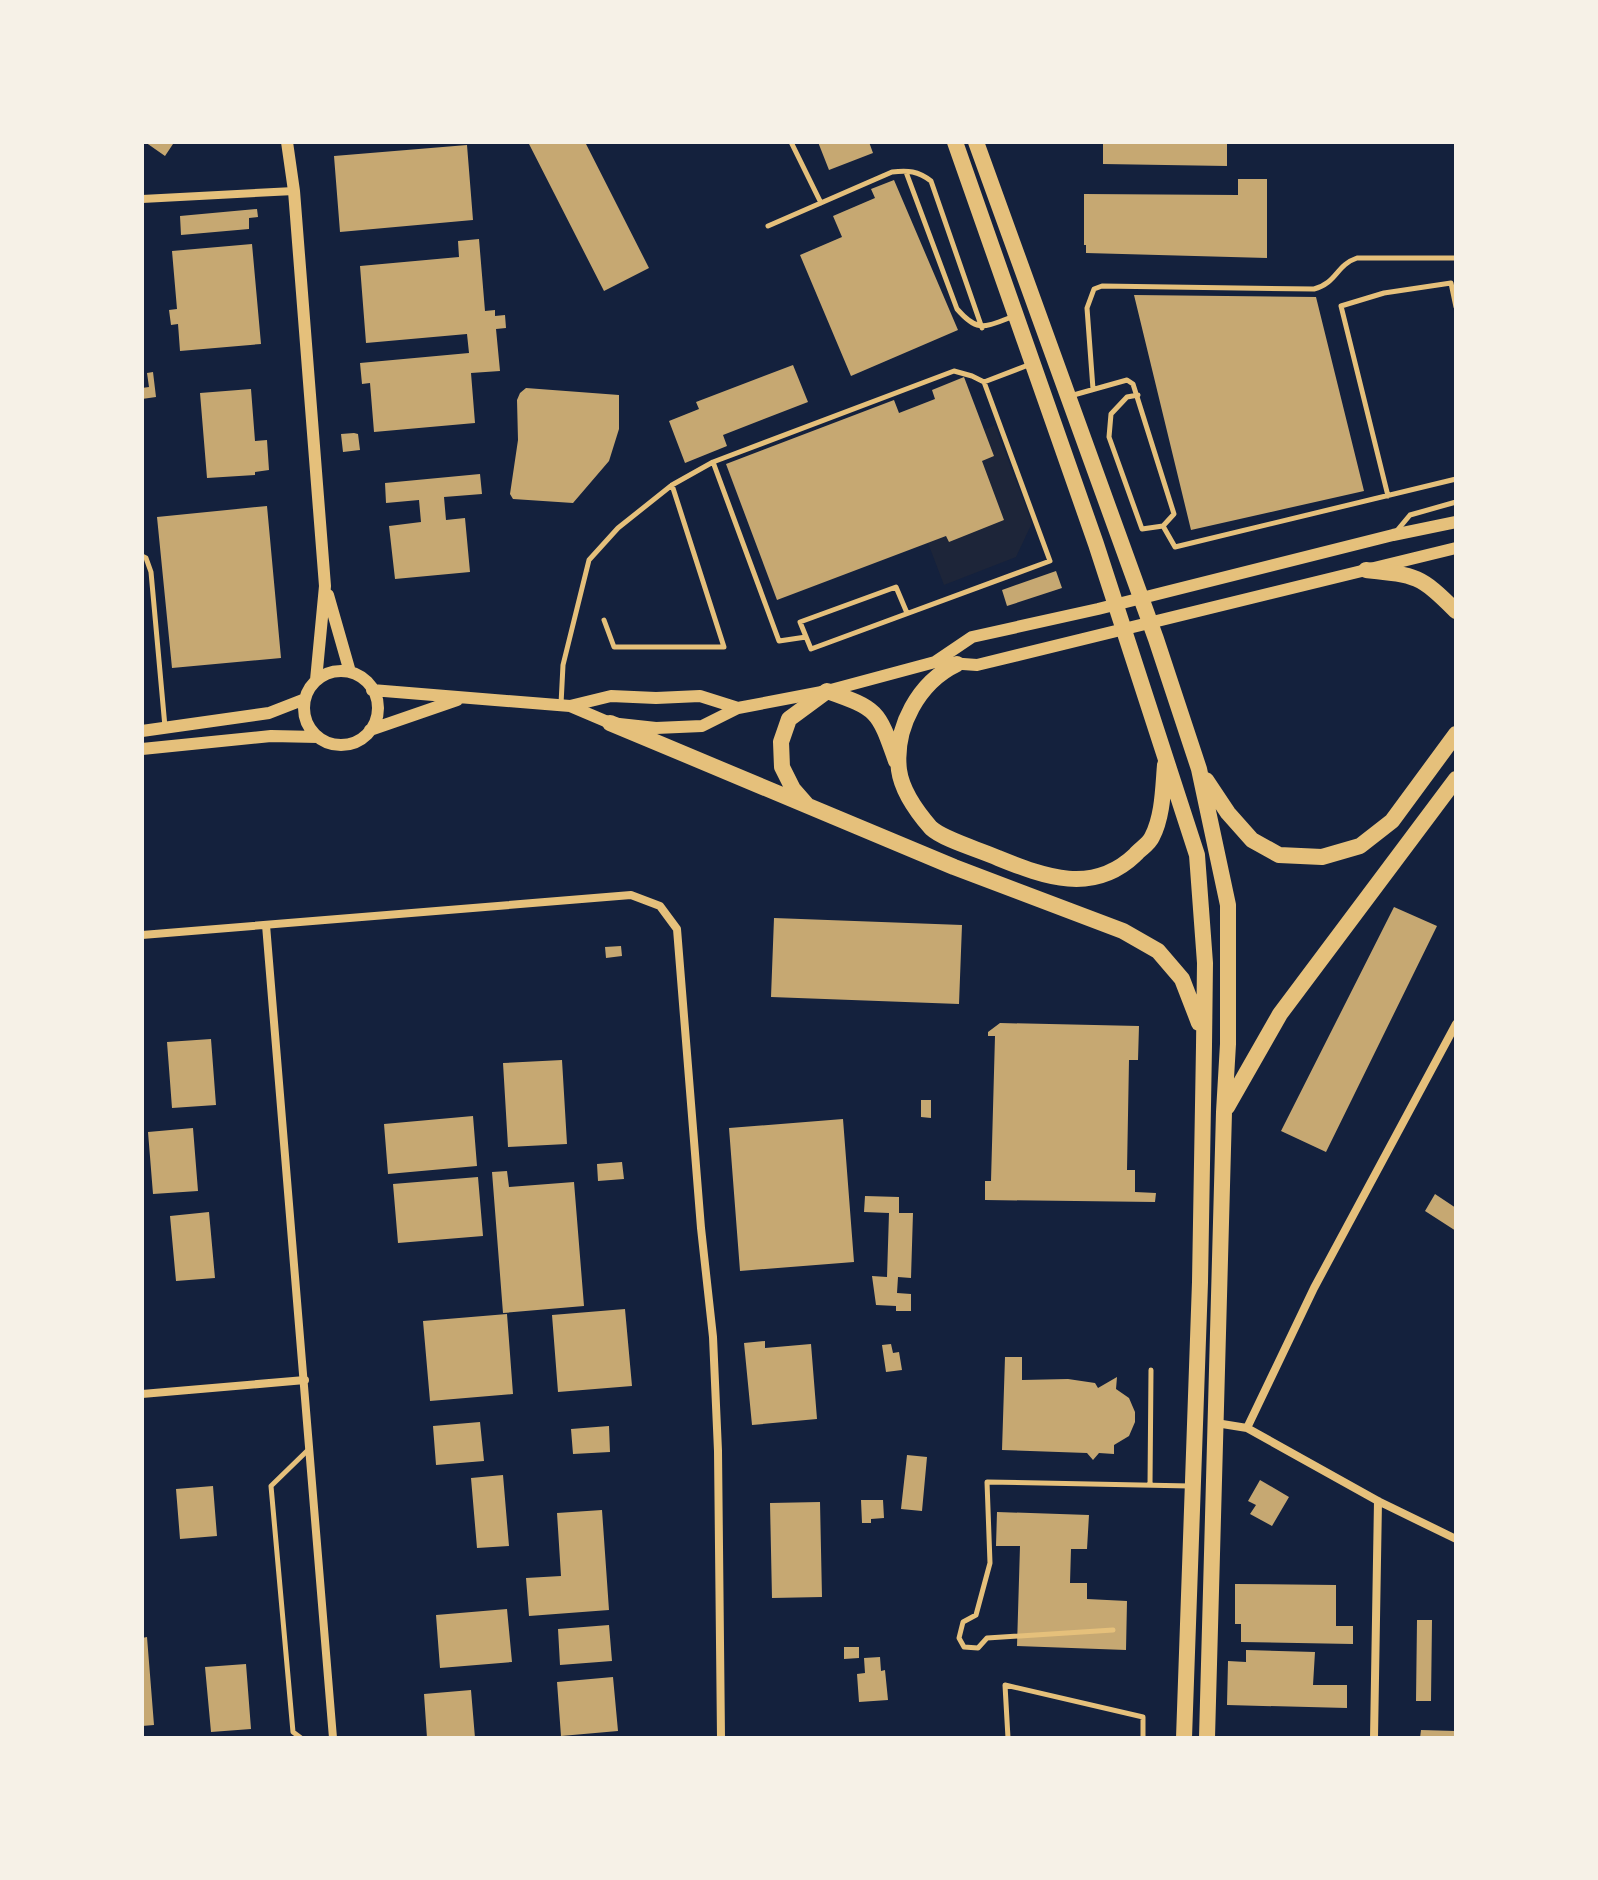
<svg xmlns="http://www.w3.org/2000/svg" width="1598" height="1880" font-family="Cabin,sans-serif">
  <style>
    .green { fill: #1d2539 }
    .building { fill: #c6a872 }
    .lines { fill: none; stroke-linecap: round; stroke-linejoin: round }
    .service { stroke: #e5c07b; stroke-width: 5 }
    .minor { stroke: #e5c07b; stroke-width: 8 }
    .tertiary { stroke: #e5c07b; stroke-width: 12 }
    .primary { stroke: #e5c07b; stroke-width: 16 }
  </style>
  <rect width="100%" height="100%" fill="#14213d"/>
  <path class="green" d="M 995,425 L 1032,523 L 1016,557 L 944,585 L 928,543 L 946,536 L 949,542 L 1004,520 L 982,461 L 994,456 L 984,430 Z"/>
  <path class="building" d="M 145,142 L 170,142 L 173,144 L 165,156 Z
    M 528,142 L 585,142 L 649,268 L 604,291 Z
    M 818,142 L 869,142 L 873,153 L 829,170 Z
    M 1103,142 L 1227,142 L 1227,166 L 1103,164 Z
    M 467,145 L 473,220 L 340,232 L 334,156 Z
    M 1238,179 L 1267,179 L 1267,258 L 1086,253 L 1086,245 L 1084,245 L 1084,194 L 1238,195 Z
    M 894,180 L 958,330 L 851,376 L 800,255 L 842,237 L 833,216 L 875,198 L 871,189 Z
    M 257,209 L 258,217 L 249,218 L 249,229 L 181,235 L 180,216 Z
    M 479,239 L 485,311 L 495,310 L 495,316 L 505,315 L 506,328 L 496,329 L 500,371 L 471,373 L 475,423 L 374,432 L 370,383 L 362,384 L 360,363 L 469,353 L 467,334 L 366,343 L 360,266 L 459,257 L 458,241 Z
    M 252,244 L 261,344 L 180,351 L 178,324 L 171,325 L 169,310 L 177,309 L 172,251 Z
    M 1134,295 L 1316,297 L 1364,491 L 1191,530 Z
    M 793,365 L 808,402 L 723,435 L 727,446 L 685,463 L 669,421 L 699,409 L 696,402 Z
    M 153,372 L 156,397 L 142,399 L 142,388 L 149,387 L 147,373 Z
    M 964,377 L 994,456 L 982,461 L 1004,520 L 949,542 L 946,536 L 777,600 L 726,464 L 894,400 L 899,413 L 935,399 L 932,390 Z
    M 526,388 L 619,395 L 619,429 L 609,461 L 573,503 L 513,499 L 510,494 L 518,440 L 517,400 L 520,393 Z
    M 251,389 L 255,441 L 267,440 L 269,470 L 255,472 L 255,475 L 207,478 L 200,393 Z
    M 354,433 L 358,434 L 360,450 L 343,452 L 341,434 Z
    M 480,474 L 482,494 L 444,497 L 446,520 L 465,518 L 470,572 L 395,579 L 389,526 L 421,522 L 419,500 L 386,503 L 385,483 Z
    M 267,506 L 281,658 L 172,668 L 157,517 Z
    M 1056,571 L 1062,588 L 1007,606 L 1002,590 Z
    M 1394,907 L 1437,926 L 1326,1152 L 1281,1131 Z
    M 774,918 L 962,925 L 959,1004 L 771,997 Z
    M 621,946 L 622,956 L 606,958 L 605,947 Z
    M 1000,1023 L 1139,1026 L 1138,1060 L 1129,1060 L 1127,1170 L 1135,1170 L 1135,1192 L 1156,1193 L 1155,1202 L 985,1200 L 985,1181 L 991,1181 L 995,1036 L 988,1036 L 988,1032 Z
    M 211,1039 L 216,1105 L 172,1108 L 167,1042 Z
    M 562,1060 L 567,1144 L 508,1147 L 503,1063 Z
    M 921,1100 L 931,1100 L 931,1118 L 921,1117 Z
    M 473,1116 L 477,1166 L 388,1174 L 384,1124 Z
    M 843,1119 L 854,1262 L 740,1271 L 729,1128 Z
    M 193,1128 L 198,1191 L 153,1194 L 148,1132 Z
    M 622,1162 L 624,1179 L 598,1181 L 597,1164 Z
    M 507,1171 L 509,1187 L 574,1182 L 584,1306 L 503,1313 L 492,1172 Z
    M 478,1177 L 483,1236 L 398,1243 L 393,1184 Z
    M 1435,1194 L 1456,1208 L 1456,1231 L 1425,1211 Z
    M 865,1196 L 899,1197 L 899,1213 L 913,1213 L 911,1278 L 898,1277 L 897,1293 L 911,1294 L 911,1311 L 896,1311 L 896,1306 L 876,1305 L 872,1276 L 887,1277 L 889,1213 L 864,1212 Z
    M 209,1212 L 215,1278 L 176,1281 L 170,1216 Z
    M 625,1309 L 632,1386 L 558,1392 L 552,1315 Z
    M 507,1314 L 513,1394 L 430,1401 L 423,1321 Z
    M 765,1341 L 765,1348 L 811,1344 L 817,1419 L 752,1425 L 744,1343 Z
    M 891,1344 L 893,1353 L 899,1352 L 902,1370 L 886,1372 L 882,1345 Z
    M 1005,1357 L 1022,1357 L 1022,1380 L 1068,1379 L 1095,1383 L 1098,1388 L 1117,1377 L 1116,1389 L 1129,1398 L 1135,1412 L 1135,1422 L 1129,1436 L 1114,1445 L 1114,1454 L 1099,1453 L 1093,1460 L 1087,1453 L 1002,1450 Z
    M 480,1422 L 484,1461 L 436,1465 L 433,1426 Z
    M 609,1426 L 610,1452 L 573,1454 L 571,1429 Z
    M 907,1455 L 927,1457 L 922,1511 L 901,1509 Z
    M 503,1475 L 509,1546 L 477,1548 L 471,1478 Z
    M 1260,1480 L 1289,1497 L 1272,1526 L 1250,1514 L 1256,1505 L 1248,1501 Z
    M 213,1486 L 217,1536 L 180,1539 L 176,1489 Z
    M 861,1500 L 883,1500 L 884,1518 L 871,1519 L 871,1523 L 862,1523 Z
    M 820,1502 L 822,1597 L 772,1598 L 770,1503 Z
    M 602,1510 L 609,1610 L 529,1616 L 526,1578 L 561,1576 L 557,1513 Z
    M 997,1512 L 1089,1515 L 1087,1549 L 1071,1549 L 1070,1583 L 1087,1583 L 1087,1599 L 1127,1601 L 1126,1650 L 1017,1646 L 1020,1546 L 996,1546 Z
    M 1235,1584 L 1336,1585 L 1336,1626 L 1353,1626 L 1353,1644 L 1241,1642 L 1241,1624 L 1235,1624 Z
    M 507,1609 L 512,1662 L 440,1668 L 436,1615 Z
    M 1417,1620 L 1432,1620 L 1431,1701 L 1416,1701 Z
    M 609,1625 L 612,1661 L 560,1665 L 558,1629 Z
    M 147,1637 L 154,1725 L 142,1726 L 142,1638 Z
    M 844,1647 L 859,1647 L 859,1658 L 844,1659 Z
    M 1246,1650 L 1315,1652 L 1313,1685 L 1347,1685 L 1347,1708 L 1227,1705 L 1228,1661 L 1246,1662 Z
    M 880,1657 L 881,1671 L 885,1670 L 888,1700 L 859,1702 L 857,1674 L 865,1673 L 864,1658 Z
    M 246,1664 L 251,1729 L 211,1732 L 205,1667 Z
    M 613,1677 L 618,1731 L 561,1736 L 557,1682 Z
    M 471,1690 L 475,1738 L 427,1738 L 424,1694 Z
    M 1421,1730 L 1456,1731 L 1456,1738 L 1420,1738 Z"/>
  <g class="lines">
    <path class="service" d="M 791,142 L 821,203
      M 906,172 L 957,309 C 978,333 984,327 1012,317
      M 768,226 L 892,172 C 908,170 918,171 931,181 L 982,328
      M 1093,389 L 1087,308 L 1094,289 L 1102,286 L 1314,289 C 1337,283 1336,265 1357,258 L 1456,258
      M 1138,395 L 1127,397 L 1111,414 L 1109,437 L 1142,529 L 1163,526
      M 1070,396 L 1127,380 L 1133,384 L 1174,514 L 1163,526 L 1175,547 L 1456,479
      M 713,462 L 954,371 L 972,376 L 984,382
      M 1388,496 L 1341,306 L 1384,293 L 1451,283 L 1456,307
      M 1395,533 L 1410,515 L 1456,502
      M 142,556 L 146,558 L 151,572 L 165,727
      M 907,613 L 896,587 L 800,622 L 811,649 L 1050,561 L 984,382 L 1031,364
      M 604,620 L 614,647 L 724,647 L 672,485
      M 561,704 L 563,665 L 589,560 L 618,528 L 672,485 L 713,462 L 779,641 L 806,637
      M 1150,1485 L 1151,1370
      M 1113,1630 L 987,1638 L 978,1648 L 964,1647 L 959,1638 L 963,1622 L 976,1615 L 990,1563 L 987,1482 L 1190,1486
      M 301,1738 L 293,1732 L 271,1486 L 309,1449
      M 1008,1738 L 1005,1685 L 1143,1717 L 1143,1738"/>
    <path class="minor" d="M 142,199 L 294,191
      M 266,925 L 333,1738
      M 142,935 L 631,895 L 660,906 L 677,929 L 701,1228 L 713,1337 L 718,1451 L 721,1738
      M 142,1394 L 305,1380
      M 1216,1423 L 1247,1428 L 1378,1501 L 1456,1539
      M 1247,1428 L 1314,1288 L 1456,1024
      M 1374,1738 L 1378,1501"/>
    <path class="tertiary" d="M 287,142 L 294,191 L 325,586 L 316,680
      M 328,595 L 350,672
      M 935,662 L 972,637 L 1098,609 L 1393,535 L 1456,522
      M304 708a37 37 0 1 1 74 0a37 37 0 1 1-74 0Z
      M 372,690 L 570,706 L 611,696 L 656,698 L 700,696 L 738,708
      M 570,706 L 610,723 L 656,728 L 702,726 L 738,708 L 827,691 L 935,662 L 977,665 L 1456,548
      M 370,730 L 457,700
      M 142,731 L 269,713 L 305,699
      M 142,749 L 271,736 L 318,737"/>
    <path class="primary" d="M 955,142 L 1096,544 L 1197,855 L 1205,963 L 1204,1046 L 1200,1282 L 1184,1738
      M 976,142 L 1156,639 L 1199,769 L 1228,905 L 1228,1044 L 1224,1112 L 1207,1738
      M 1366,570 C 1416,575 1420,575 1456,611
      M 957,664 C 919,682 894,727 899,770 C 902,792 917,812 931,828 C 944,840 981,850 998,858 C 1045,877 1093,895 1135,855 C 1140,849 1149,844 1152,837 C 1163,816 1163,788 1165,765
      M 610,723 L 954,867 L 1123,931 L 1158,951 L 1182,979 L 1199,1023
      M 1206,780 L 1228,813 L 1252,840 L 1279,855 L 1322,857 L 1360,846 L 1392,821 L 1456,734
      M 807,805 L 793,789 L 782,767 L 781,742 L 789,719 L 827,691 C 878,709 878,710 896,761
      M 1227,1107 L 1280,1014 L 1456,779"/>
  </g>
  <rect width="1598" height="1880" fill="none" stroke="#f6f1e7" stroke-width="288"/>
</svg>
